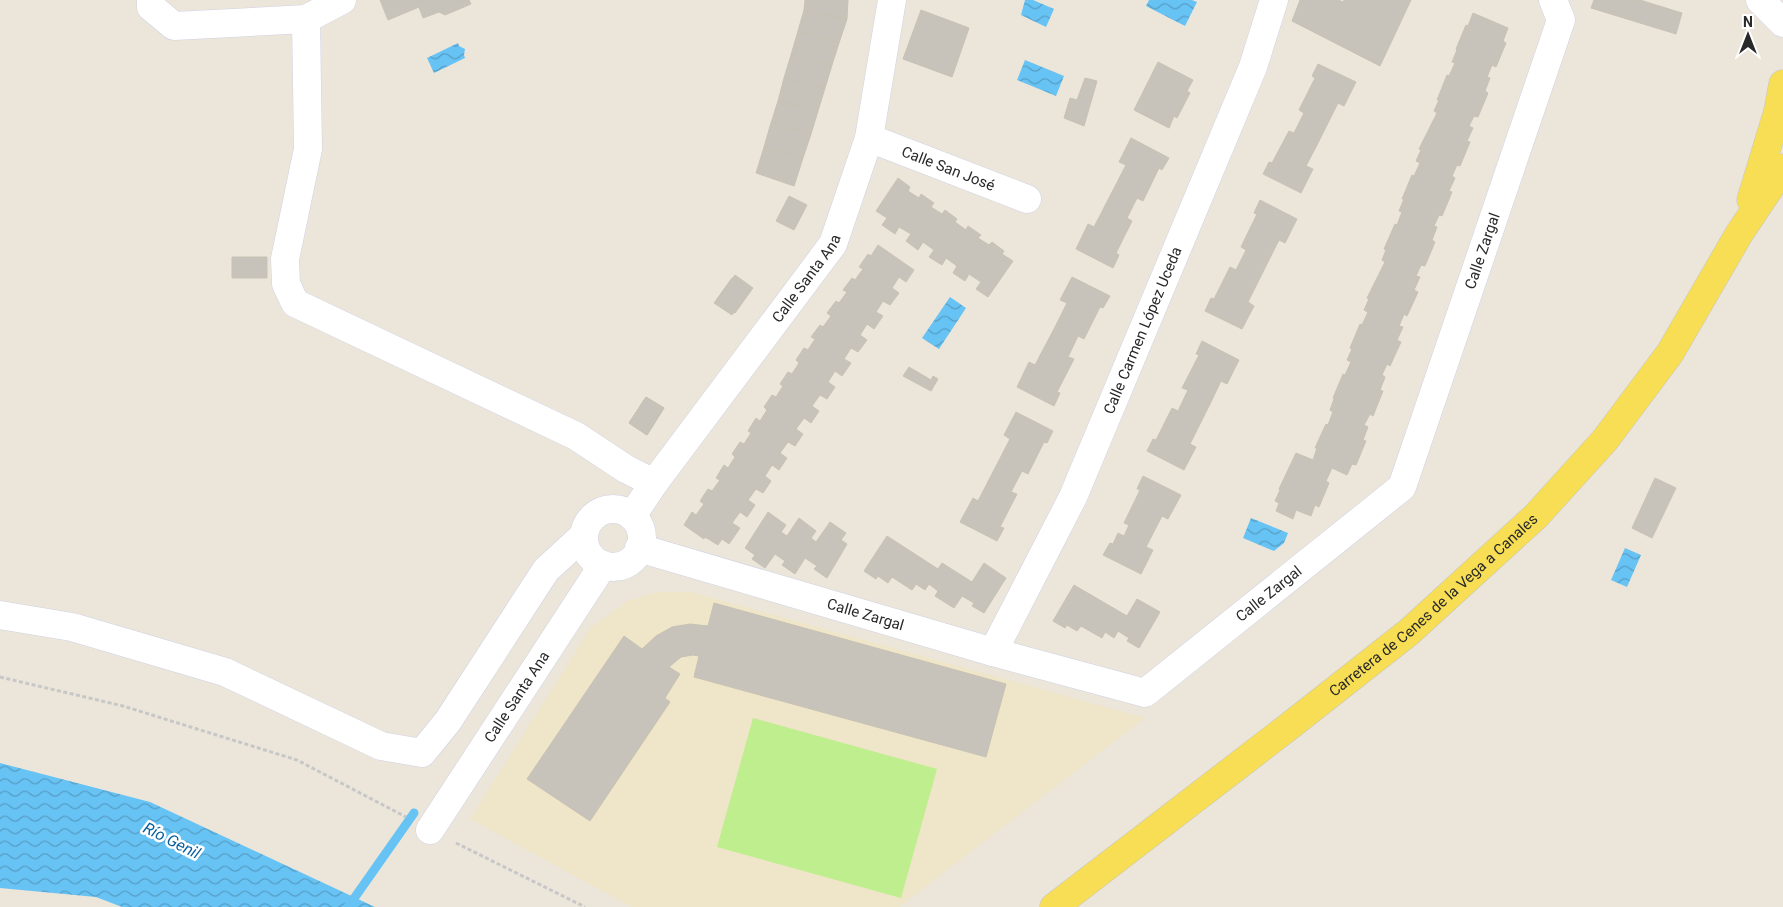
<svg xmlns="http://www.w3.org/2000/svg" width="1783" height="907" font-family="Roboto,sans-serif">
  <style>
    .education { fill: #efe5c8 }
    .pitch { fill: #beee8e }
    .water { fill: url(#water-waves) }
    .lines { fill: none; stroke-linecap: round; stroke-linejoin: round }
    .stream { stroke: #67c3f4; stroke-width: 9 }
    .building { fill: #c7c3ba; stroke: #c8c2b4 }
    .minor-casing { stroke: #cfd1e3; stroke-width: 29 }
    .major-casing { stroke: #c7c7c7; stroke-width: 29 }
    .path { stroke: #c7c7c7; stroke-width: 3; stroke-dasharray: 4 2.5; stroke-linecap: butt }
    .minor { stroke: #fff; stroke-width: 28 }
    .major { stroke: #f7de54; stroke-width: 28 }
    .labels { text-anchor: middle; stroke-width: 5; stroke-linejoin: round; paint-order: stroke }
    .street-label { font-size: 15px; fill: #292929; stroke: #fff }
    .water-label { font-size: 16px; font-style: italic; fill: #075f9f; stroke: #fff }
  </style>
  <defs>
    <pattern id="water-waves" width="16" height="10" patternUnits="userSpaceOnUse" patternTransform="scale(1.25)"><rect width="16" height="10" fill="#67c3f4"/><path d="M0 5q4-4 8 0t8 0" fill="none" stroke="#559ec6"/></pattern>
  </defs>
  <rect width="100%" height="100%" fill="#ece6da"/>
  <path class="education" d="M 658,592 L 691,592 L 1145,718 L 899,907 L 632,907 L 470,819 L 591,627 L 628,601 Z"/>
  <path class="pitch" d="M 753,718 L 937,769 L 901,898 L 717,847 Z"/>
  <path class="water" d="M 1025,0 L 1033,0 L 1054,9 L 1046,27 L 1021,15 Z
    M 1149,0 L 1192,0 L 1197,2 L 1185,26 L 1146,6 Z
    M 458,43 L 459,46 L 465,49 L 464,55 L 465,58 L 434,73 L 427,58 Z
    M 1025,60 L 1064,76 L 1056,96 L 1017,80 Z
    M 950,297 L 966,308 L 939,349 L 922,338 Z
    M 1251,518 L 1288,533 L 1284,543 L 1274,551 L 1243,538 Z
    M 1625,548 L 1641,555 L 1627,587 L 1611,580 Z
    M 0,763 L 150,802 L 375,907 L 122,907 L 96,897 L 0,888 Z"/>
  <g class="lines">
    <path class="stream" d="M 348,907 L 414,813"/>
  </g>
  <path class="building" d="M 380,0 L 469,0 L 471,4 L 445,15 L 439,12 L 423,18 L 419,7 L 388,20 Z
    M 805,0 L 848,0 L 847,19 L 804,10 Z
    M 1300,0 L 1338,0 L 1343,2 L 1344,0 L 1411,0 L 1380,66 L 1292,21 Z
    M 1594,0 L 1640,0 L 1682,13 L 1676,34 L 1591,8 Z
    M 804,10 L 847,19 L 839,43 L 798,31 Z
    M 921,10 L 969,28 L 952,77 L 903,59 Z
    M 1473,13 L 1508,28 L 1503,41 L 1506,43 L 1496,67 L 1492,65 L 1487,77 L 1490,78 L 1485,91 L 1488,93 L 1478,117 L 1474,116 L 1469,126 L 1473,128 L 1467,141 L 1470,142 L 1460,166 L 1457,165 L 1452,176 L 1455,178 L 1449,191 L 1452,192 L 1442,216 L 1439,215 L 1434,226 L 1437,227 L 1432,240 L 1435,242 L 1425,266 L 1421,265 L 1416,276 L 1420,277 L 1414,290 L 1418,292 L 1407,316 L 1404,314 L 1399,326 L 1403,327 L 1397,340 L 1401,342 L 1390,366 L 1387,364 L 1382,375 L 1385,377 L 1380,390 L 1383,391 L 1373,416 L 1370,414 L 1364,425 L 1368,427 L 1363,440 L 1366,441 L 1356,465 L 1352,464 L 1347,475 L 1332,468 L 1326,481 L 1329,483 L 1319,507 L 1315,505 L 1311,516 L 1296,510 L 1293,519 L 1276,511 L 1279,503 L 1275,501 L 1280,490 L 1279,489 L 1296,453 L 1313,460 L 1317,448 L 1315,448 L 1326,424 L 1328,425 L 1333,412 L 1330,410 L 1334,399 L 1333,398 L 1343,374 L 1345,375 L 1351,362 L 1347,360 L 1352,349 L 1350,348 L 1360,324 L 1362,325 L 1368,312 L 1364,310 L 1369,299 L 1367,298 L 1385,262 L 1382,260 L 1386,250 L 1384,249 L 1395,224 L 1397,225 L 1402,212 L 1399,211 L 1404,199 L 1402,199 L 1412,175 L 1414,176 L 1420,163 L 1416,161 L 1421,150 L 1419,149 L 1437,113 L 1434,111 L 1439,100 L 1437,100 L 1447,75 L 1449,76 L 1455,63 L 1452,62 L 1457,50 L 1456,49 L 1466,25 L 1468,26 Z
    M 798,31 L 839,43 L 832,65 L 791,55 Z
    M 791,55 L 832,65 L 825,88 L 784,78 Z
    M 1158,62 L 1193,80 L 1187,91 L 1190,93 L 1177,118 L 1174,116 L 1169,128 L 1134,110 Z
    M 1318,64 L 1356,82 L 1344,106 L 1338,103 L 1318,143 L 1306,166 L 1313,169 L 1301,193 L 1263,174 L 1269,162 L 1272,163 L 1289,131 L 1294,133 L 1304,113 L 1299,110 L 1315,78 L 1312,76 Z
    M 784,78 L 825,88 L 818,111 L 778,101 Z
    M 1085,78 L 1097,81 L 1084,126 L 1064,118 L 1070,98 L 1077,100 Z
    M 778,101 L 818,111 L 811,134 L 771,123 Z
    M 771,123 L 811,134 L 803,158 L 764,147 Z
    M 1131,138 L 1169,158 L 1162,170 L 1159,168 L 1143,201 L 1137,198 L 1127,218 L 1132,221 L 1116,253 L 1119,255 L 1113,268 L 1076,249 L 1088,224 L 1094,227 L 1126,165 L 1119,162 Z
    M 764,147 L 803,158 L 794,186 L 756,173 Z
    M 898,178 L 910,187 L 908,191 L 919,198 L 921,194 L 934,203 L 931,207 L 942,214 L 945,210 L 957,219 L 955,222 L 966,230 L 968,226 L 981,235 L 978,238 L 989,245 L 992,242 L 1004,251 L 1002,254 L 1013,261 L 988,297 L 976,289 L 981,282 L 969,274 L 965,281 L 953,273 L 957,266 L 946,258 L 942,265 L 929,257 L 934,250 L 923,242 L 918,250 L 906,241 L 911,234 L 899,227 L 895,234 L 882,225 L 887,218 L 876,211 Z
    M 789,196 L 807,205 L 794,230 L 776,221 Z
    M 1260,200 L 1297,219 L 1285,243 L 1279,240 L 1248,302 L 1254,306 L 1242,329 L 1205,311 L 1211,298 L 1214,299 L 1230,267 L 1236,270 L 1246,250 L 1241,247 L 1257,214 L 1254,213 Z
    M 878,245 L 914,270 L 906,282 L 899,277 L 892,288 L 899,293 L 890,305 L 883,301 L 876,312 L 883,316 L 874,329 L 867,324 L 860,335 L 867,340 L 858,352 L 851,348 L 844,359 L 851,363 L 842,376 L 835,371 L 828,382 L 835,387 L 827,399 L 820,395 L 812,406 L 819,411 L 811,423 L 804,418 L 796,429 L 803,434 L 795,446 L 788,442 L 780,453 L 787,458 L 779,470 L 772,465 L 765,476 L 771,481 L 763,493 L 756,489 L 748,500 L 755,505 L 747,517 L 740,512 L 732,523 L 740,528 L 729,544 L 722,539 L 718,545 L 705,537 L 704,539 L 684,525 L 692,512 L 696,515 L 704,504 L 700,501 L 708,489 L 712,491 L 720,480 L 716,478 L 724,465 L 728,468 L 735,457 L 732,454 L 740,442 L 744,444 L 751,433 L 748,431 L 756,418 L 760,421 L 767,410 L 764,407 L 772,395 L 776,397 L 783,386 L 780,384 L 788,372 L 792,374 L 799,363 L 796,360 L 804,348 L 808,350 L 815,339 L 811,337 L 820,325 L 823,327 L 831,316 L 827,313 L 836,301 L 839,303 L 847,292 L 843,290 L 852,278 L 855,280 L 863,269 L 859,267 L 868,254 L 871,256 Z
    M 232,257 L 267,257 L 267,278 L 232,278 Z
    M 735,275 L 753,288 L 735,313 L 717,300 Z
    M 1072,277 L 1110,296 L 1103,308 L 1100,307 L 1084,339 L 1078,336 L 1068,357 L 1074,359 L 1057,392 L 1060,393 L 1054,406 L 1017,387 L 1029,362 L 1035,365 L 1055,327 L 1067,303 L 1060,300 Z
    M 732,278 L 750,290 L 732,315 L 714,303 Z
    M 1202,341 L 1239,360 L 1227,384 L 1221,381 L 1210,404 L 1190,444 L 1196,447 L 1184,470 L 1147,451 L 1153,439 L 1156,440 L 1172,408 L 1178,411 L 1188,390 L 1182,388 L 1199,355 L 1196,354 Z
    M 909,367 L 931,380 L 933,376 L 938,379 L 931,391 L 903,376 Z
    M 646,397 L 664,408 L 647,435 L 629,423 Z
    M 646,397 L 664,408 L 647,435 L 629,423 Z
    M 1016,412 L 1053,431 L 1047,443 L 1044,442 L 1028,474 L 1022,471 L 1011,492 L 1017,494 L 1000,527 L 1004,528 L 997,541 L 960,522 L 973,498 L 978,501 L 1010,439 L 1004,435 Z
    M 1143,476 L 1181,495 L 1168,519 L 1162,516 L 1146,547 L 1153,550 L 1141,574 L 1103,555 L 1110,543 L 1113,544 L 1118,533 L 1124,536 L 1129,525 L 1124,523 L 1140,490 L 1137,489 Z
    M 1655,478 L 1676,488 L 1652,538 L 1632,528 Z
    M 768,512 L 786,525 L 781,532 L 787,536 L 799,518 L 816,531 L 811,538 L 816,542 L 830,522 L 846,533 L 841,540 L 847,544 L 827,578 L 814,569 L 817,566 L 805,558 L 795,574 L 782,565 L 785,561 L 775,554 L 765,568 L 752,559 L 755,555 L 745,548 Z
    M 887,536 L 938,569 L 942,563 L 972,582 L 984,563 L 1006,578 L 984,613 L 972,606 L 974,603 L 962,596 L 954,608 L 935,596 L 938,591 L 929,584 L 925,590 L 916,584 L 912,590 L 892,577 L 888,583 L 878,576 L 876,579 L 864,571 Z
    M 1074,585 L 1127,616 L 1137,599 L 1160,612 L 1139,648 L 1127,641 L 1129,638 L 1118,631 L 1114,638 L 1105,632 L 1102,638 L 1081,626 L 1077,631 L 1067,625 L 1065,628 L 1053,621 Z
    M 714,603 L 1006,684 L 986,757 L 694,677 L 699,656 L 693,655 L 681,657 L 669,667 L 680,674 L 665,698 L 670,702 L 590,821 L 527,779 L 624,636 L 642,649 L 656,636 L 672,627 L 690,624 L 708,626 Z"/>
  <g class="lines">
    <defs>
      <g id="minor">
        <path d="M 151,0 L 151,7 L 174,26 L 306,19 L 342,0"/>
        <path d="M 1760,0 L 1783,23"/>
        <path d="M 306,19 L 308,149 L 285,259 L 286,284 L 295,303 L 576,436 L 626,469 L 654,483"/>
        <path id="s1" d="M 869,138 L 1027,199"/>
        <circle cx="613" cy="538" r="29"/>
        <path id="s2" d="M 632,516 L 654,483 L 833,244 L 869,138 L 892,0"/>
        <path id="s3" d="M 639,548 L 993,652 L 1145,693 L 1402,487 L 1561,20 L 1553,0"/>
        <path d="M 0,615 L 72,627 L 225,672 L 381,746 L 422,753 L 448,721 L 546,570 L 583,536"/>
        <path id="s4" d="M 993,652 L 1073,497 L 1253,67 L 1274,0"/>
        <path id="s5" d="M 430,830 L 603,565"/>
      </g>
      <g id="major">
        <path d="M 1751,200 L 1778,111 L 1783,84"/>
        <path id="s6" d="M 1054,907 L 1287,728 L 1409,632 L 1536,516 L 1605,440 L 1670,353 L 1739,234 L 1783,168"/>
      </g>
    </defs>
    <use href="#minor" class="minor-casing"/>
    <use href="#major" class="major-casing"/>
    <path class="path" d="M 0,677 L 123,706 L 297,760 L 406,817
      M 456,843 L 585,907"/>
    <use href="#minor" class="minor"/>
    <use href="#major" class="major"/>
  </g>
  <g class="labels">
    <g class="street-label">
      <text dy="5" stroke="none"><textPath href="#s1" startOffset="85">Calle San José</textPath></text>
      <text dy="5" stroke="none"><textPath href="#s3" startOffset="1105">Calle Zargal</textPath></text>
      <text dy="5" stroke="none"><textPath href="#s2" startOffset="295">Calle Santa Ana</textPath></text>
      <text dy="5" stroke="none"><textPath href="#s4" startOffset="355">Calle Carmen López Uceda</textPath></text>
      <text dy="5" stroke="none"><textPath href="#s3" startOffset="685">Calle Zargal</textPath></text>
      <text dy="5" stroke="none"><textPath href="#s6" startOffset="485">Carretera de Cenes de la Vega a Canales</textPath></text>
      <text dy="5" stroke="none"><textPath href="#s3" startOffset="236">Calle Zargal</textPath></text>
      <text dy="5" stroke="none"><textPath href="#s5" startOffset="159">Calle Santa Ana</textPath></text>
    </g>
    <g class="water-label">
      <text transform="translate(172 840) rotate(27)" y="6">Río Genil</text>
    </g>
  </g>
  <g transform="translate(1748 35)" stroke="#ffffff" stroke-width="4" paint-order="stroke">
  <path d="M0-4L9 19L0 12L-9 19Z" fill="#292929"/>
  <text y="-8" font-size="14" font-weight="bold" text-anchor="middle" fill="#292929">N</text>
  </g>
</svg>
